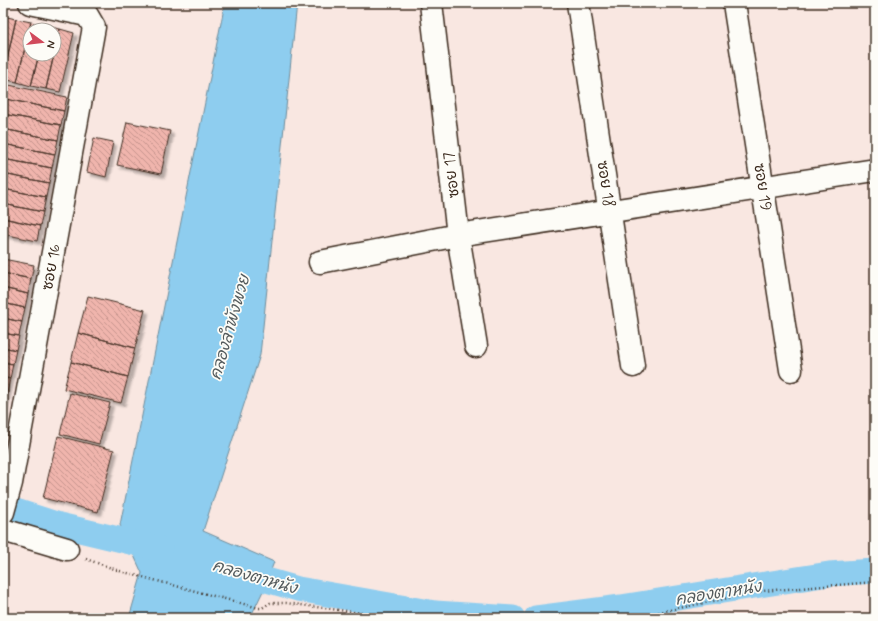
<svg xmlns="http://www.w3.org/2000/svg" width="878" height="621" font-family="Mynerve,'Playpen Sans Thai',sans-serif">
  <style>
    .water { fill: #8ecdef; stroke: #6d8c9b }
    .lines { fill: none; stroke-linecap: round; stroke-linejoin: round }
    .canal { stroke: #8ecdef; stroke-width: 25 }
    .building { fill: url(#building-back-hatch); stroke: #3b2a1e; filter: url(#shadow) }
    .minor-casing { stroke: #3b2a1e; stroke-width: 25 }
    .path { stroke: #3b2a1e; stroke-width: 2.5; stroke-dasharray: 1 3; stroke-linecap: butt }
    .minor { stroke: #fdfcf7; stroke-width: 22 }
    .labels { text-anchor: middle; stroke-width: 3.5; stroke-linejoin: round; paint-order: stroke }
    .street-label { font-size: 15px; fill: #3b2a1e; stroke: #fdfcf7 }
    .water-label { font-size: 16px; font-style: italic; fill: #545b5d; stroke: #fdfcf7 }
  </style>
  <defs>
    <pattern id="building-back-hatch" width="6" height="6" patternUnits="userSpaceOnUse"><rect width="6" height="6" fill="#f0b5ad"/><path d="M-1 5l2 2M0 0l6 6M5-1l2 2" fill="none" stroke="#c4938c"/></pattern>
    <filter id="shadow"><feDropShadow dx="3.5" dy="3.5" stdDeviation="1" flood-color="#0004"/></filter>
  </defs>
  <rect width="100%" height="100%" fill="#f9e7e1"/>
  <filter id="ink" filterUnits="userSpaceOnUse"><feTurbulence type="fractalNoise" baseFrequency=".025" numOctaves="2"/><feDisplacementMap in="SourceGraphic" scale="8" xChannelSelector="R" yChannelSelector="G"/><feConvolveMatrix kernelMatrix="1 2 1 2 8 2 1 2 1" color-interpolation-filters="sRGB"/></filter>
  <g filter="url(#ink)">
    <path class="water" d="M 225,3 L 297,3 L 260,355 L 203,531 L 274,562 L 263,591 L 250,618 L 129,618 L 142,573 L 120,525 Z"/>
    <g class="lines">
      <path class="canal" d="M 3,507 L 59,525 L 160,549
        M 235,571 L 298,589 L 435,613 L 513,618
        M 536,618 L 621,607 L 829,574 L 875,571"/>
    </g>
    <path class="building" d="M 3,16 L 16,19 L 3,76 Z
      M 16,19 L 31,22 L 17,82 L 3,79 Z
      M 31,22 L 45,26 L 44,30 L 30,30 L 30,54 L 39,54 L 31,86 L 17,82 Z
      M 45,26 L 60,29 L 54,53 L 54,30 L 44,30 Z
      M 60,29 L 74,33 L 60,92 L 46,89 Z
      M 39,54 L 54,54 L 46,89 L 31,86 Z
      M 9,85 L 67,97 L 64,111 L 6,99 Z
      M 6,99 L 64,111 L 61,125 L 3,114 Z
      M 3,114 L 61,125 L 58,140 L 3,129 Z
      M 127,122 L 170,131 L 161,174 L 117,165 Z
      M 3,129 L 58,140 L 55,154 L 3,144 Z
      M 94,138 L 113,142 L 106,177 L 87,172 Z
      M 3,144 L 55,154 L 52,168 L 3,159 Z
      M 3,159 L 52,168 L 49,183 L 3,174 Z
      M 3,174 L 49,183 L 46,197 L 3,189 Z
      M 3,189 L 46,197 L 43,212 L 3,204 Z
      M 3,204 L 43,212 L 40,226 L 3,218 Z
      M 3,218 L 40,226 L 37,241 L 3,234 Z
      M 3,259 L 34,265 L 31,279 L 3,273 Z
      M 3,273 L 31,279 L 28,294 L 3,288 Z
      M 3,288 L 28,294 L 25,308 L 3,303 Z
      M 88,296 L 145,310 L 135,348 L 78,333 Z
      M 3,303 L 25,308 L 22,322 L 3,318 Z
      M 3,318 L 22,322 L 19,336 L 3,333 Z
      M 3,333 L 19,336 L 16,350 L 3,347 Z
      M 78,333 L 135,348 L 128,377 L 71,362 Z
      M 3,347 L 16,350 L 13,364 L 3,362 Z
      M 3,362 L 13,364 L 10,379 L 3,377 Z
      M 71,362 L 128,377 L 121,403 L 64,389 Z
      M 3,377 L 10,379 L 7,393 L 3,392 Z
      M 3,392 L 7,393 L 4,407 L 3,407 Z
      M 70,393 L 110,403 L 99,444 L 60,434 Z
      M 58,436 L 114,450 L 98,512 L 43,498 Z"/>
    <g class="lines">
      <defs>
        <path id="minor" d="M 431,3 L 458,235 L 476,346
          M 578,3 L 633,366
          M 734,3 L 791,370
          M 320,262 L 458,235 L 875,170
          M 3,512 L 11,483 L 94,27 L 87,15 L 30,3
          M 3,530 L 67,549"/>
      </defs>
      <use href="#minor" class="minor-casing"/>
      <path class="path" d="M 86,559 L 120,571 L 259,608 L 262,608 L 270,603 L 286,603 L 399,618
        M 631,618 L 762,591 L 875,582"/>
      <use href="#minor" class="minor"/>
    </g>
  </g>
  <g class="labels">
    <g class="street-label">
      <text transform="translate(451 175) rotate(-97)" y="5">ซอย 17</text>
      <text transform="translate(606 184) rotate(81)" y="5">ซอย 18</text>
      <text transform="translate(763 187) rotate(81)" y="5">ซอย 19</text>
      <text transform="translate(51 267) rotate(-80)" y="5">ซอย 16</text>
    </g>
    <g class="water-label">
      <text transform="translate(229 327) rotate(-74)" y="6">คลองลำพังพวย</text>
      <text transform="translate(255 576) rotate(16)" y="6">คลองตาหนัง</text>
      <text transform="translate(718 592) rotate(-9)" y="6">คลองตาหนัง</text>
    </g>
  </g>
  <rect width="878" height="621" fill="none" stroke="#fdfcf7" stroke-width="16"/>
  <rect x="8" y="8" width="862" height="605" fill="none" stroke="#3b2a1e" stroke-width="1.5" filter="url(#ink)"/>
  <g transform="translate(42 42) rotate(105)"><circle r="19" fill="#fdfcf7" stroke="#afa8a0"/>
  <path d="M0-3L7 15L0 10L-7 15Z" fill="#d1495b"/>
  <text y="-6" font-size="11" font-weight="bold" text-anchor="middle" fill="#3b2a1e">N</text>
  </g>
</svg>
